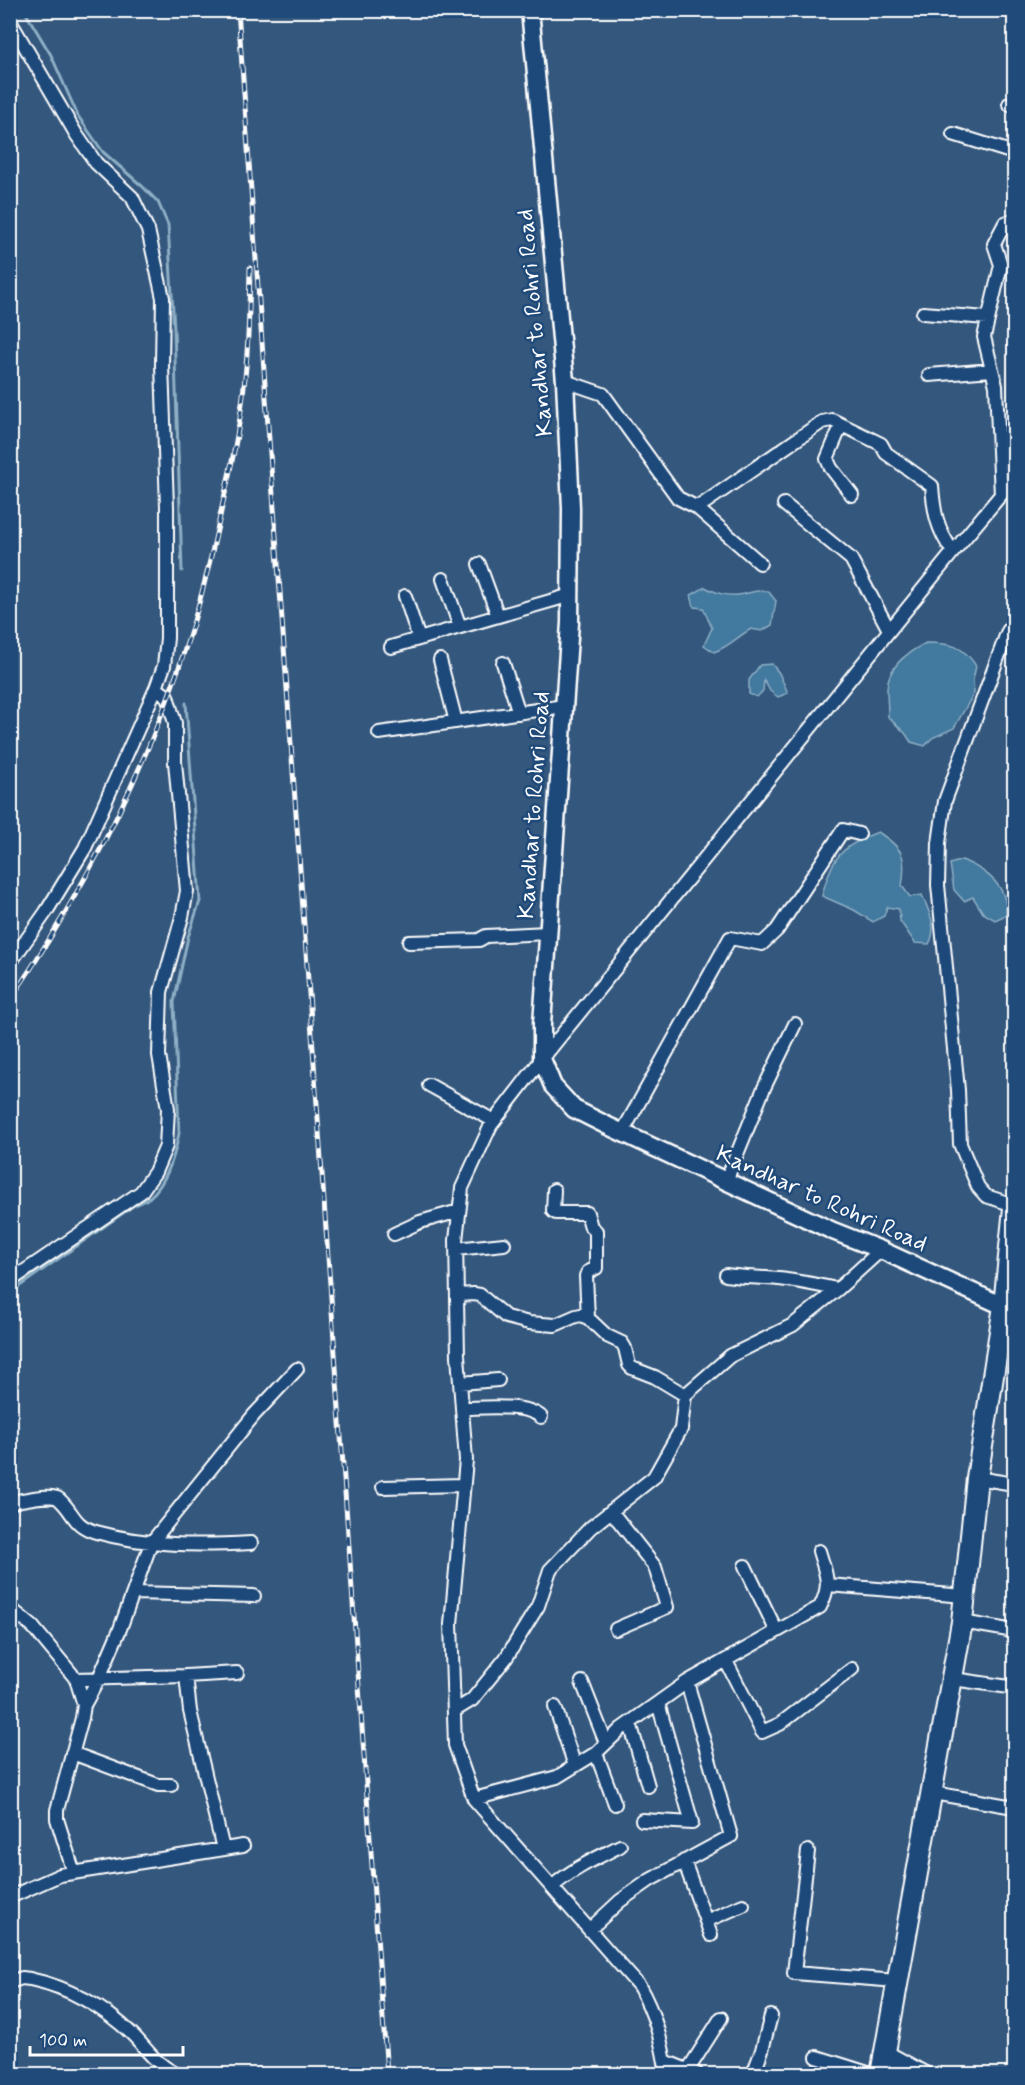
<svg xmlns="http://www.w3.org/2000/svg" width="1025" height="2085" font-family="Mynerve,sans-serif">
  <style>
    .water { fill: #42799e; stroke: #8eafc5; stroke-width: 1.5 }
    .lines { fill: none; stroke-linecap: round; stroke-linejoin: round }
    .stream { stroke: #8eafc5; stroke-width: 3 }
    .street-casing { stroke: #fff; stroke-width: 16 }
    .secondary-casing { stroke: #fff; stroke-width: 21 }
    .primary-casing { stroke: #fff; stroke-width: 24 }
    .street { stroke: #1f4a7a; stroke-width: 12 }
    .secondary { stroke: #1f4a7a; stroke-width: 16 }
    .primary { stroke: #1f4a7a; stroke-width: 20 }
    .rail-casing { stroke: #fff; stroke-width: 5 }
    .rail { stroke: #1f4a7a; stroke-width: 3; stroke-dasharray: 9; stroke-linecap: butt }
    .labels { text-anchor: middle; stroke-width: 5; stroke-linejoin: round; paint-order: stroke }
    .street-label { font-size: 24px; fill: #fff; stroke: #1f4a7a }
  </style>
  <rect width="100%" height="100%" fill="#34577d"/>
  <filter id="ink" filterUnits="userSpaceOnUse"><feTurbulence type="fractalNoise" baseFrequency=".0167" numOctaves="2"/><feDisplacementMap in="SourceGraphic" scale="12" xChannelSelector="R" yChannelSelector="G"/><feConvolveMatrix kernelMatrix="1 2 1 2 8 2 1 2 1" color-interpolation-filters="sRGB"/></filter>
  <g filter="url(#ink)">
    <path class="water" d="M 1014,421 L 1014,449 L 1010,455 L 1006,449 L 1007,437 Z
      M 705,587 C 716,593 725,596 738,595 C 750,594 753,589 768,591 L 776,601 L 772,625 L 762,631 L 751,629 C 738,636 729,647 714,652 L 704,645 L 712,628 L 703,608 L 694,607 L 691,595 Z
      M 926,643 C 950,643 963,645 976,666 L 973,680 L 974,693 L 954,728 L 932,738 L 925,746 L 911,742 L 905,733 L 888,717 C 888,708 887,698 887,688 C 888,666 908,652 926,643 Z
      M 772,664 L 779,673 L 788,693 L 778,697 L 770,691 L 764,680 L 763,691 L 757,697 L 749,694 L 749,680 L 760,665 Z
      M 878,832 C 903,848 907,856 902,886 L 910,897 L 922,895 C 929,911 938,928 929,944 L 915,943 L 900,921 L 899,909 L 887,907 L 884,916 L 873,922 L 854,910 L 822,896 C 831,858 841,846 878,832 Z
      M 962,860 C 986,870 1009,887 1006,915 L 995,920 L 983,913 L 973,897 L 964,901 L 954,890 L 950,864 Z"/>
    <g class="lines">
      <path class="stream" d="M 24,10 L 51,55 L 78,116 L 103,152 L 142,186 L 158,202 L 168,225 L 174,329 L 182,571
        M 10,1293 L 133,1206 C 139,1203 145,1201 150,1197 C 168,1181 175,1155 179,1133 L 174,1002 L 188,937 L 200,901 L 186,703"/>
      <defs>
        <path id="street" d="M 10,21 L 76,134 L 96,163 L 132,197 L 148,230 L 163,298 L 162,365 L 167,507 L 167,638 L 164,666 L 156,688 L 167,696 L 175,723 L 175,762 L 187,891 L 182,917 L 161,992 L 159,1055 L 168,1109 L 166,1146 L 155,1172 L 141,1192 L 10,1281
          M 1009,104 L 1014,105
          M 953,134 L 1014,153
          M 923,313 L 987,318
          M 929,375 L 992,370
          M 565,381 L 603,394 L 678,498 L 696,507 L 703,504 L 822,422 L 832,420 L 881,444 L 886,453 L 932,486 C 934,513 937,529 953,552
          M 841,426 L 827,459 L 831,468 L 852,495
          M 1001,495 L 996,386 L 984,337 L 1001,265 L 994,244 L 1005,223 L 1014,220
          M 784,504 L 851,559 L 889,630
          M 696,507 L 760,563
          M 479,564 L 498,616
          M 443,579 L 460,627
          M 405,596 L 419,639
          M 1014,621 L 1007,633 L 945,801 L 939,843 L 938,885 L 958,1090 L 960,1144 L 978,1187 L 986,1196 L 1014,1205
          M 391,647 L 571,595
          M 440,660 L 456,722
          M 503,663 L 519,713
          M 379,733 L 564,706
          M 409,942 L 479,940 L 486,936 L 548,933
          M 10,963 L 46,912 L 85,848 L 156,688
          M 429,1085 L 494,1121
          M 622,1133 L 730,938 L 762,944 L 777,930 L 843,830 L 859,834
          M 726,1181 L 764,1088 L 795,1024
          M 554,1190 L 553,1211 L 556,1213 L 587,1213 L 591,1227 L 596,1231 L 596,1268 L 588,1272 L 586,1276 L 588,1318
          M 394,1234 L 420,1222 L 459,1211
          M 456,1249 L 504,1244
          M 726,1275 C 746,1278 766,1277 787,1280 C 804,1282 821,1286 838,1289
          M 457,1295 L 474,1294 L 480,1295 L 506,1317 L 529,1323 L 555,1325 L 576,1316 L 581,1315 L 588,1318 L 607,1336 L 622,1343 L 625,1348 L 629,1365 L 632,1368 L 655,1377 L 685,1395
          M 460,1383 L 498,1380
          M 462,1408 C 482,1408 526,1403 541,1417
          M 977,1478 L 1014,1484
          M 383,1487 L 463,1485
          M 10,1503 C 20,1500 52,1493 59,1499 C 75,1513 72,1525 96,1532 C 147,1546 198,1546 251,1543
          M 611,1511 L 655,1567 L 667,1607 L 616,1629
          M 745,1566 L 776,1630
          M 828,1585 L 965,1596
          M 133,1593 L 254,1596
          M 10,1608 L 33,1627 L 76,1679 L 84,1705 L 82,1718 L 57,1810 L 57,1819 L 74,1873
          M 962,1622 L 1014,1631
          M 726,1661 L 762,1732 L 780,1724 L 852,1669
          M 186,1676 L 190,1711 L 223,1849
          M 76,1679 L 186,1676 L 237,1673
          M 953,1679 L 1009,1687
          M 582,1682 L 606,1743
          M 84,1705 L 99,1678 L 120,1629 L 151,1543 L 254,1415 L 297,1369
          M 555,1707 L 575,1766
          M 454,1711 L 472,1700 L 506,1658 L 538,1606 L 550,1570 L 590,1528 L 654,1477 L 681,1429 L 685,1395 L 730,1356 L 793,1325 L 838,1289 L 881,1250
          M 630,1723 L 648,1786
          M 72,1753 L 158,1785 L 171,1785
          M 596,1753 L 615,1804
          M 933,1793 L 1014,1807
          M 474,1799 L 557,1777 L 596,1753 L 621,1729 L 687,1682 L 820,1607 C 832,1584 826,1575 819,1551
          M 642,1820 L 692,1823 L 658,1703
          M 808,1851 L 794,1973 L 897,1981
          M 684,1861 L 711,1935
          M 552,1887 C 572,1869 597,1858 620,1846
          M 10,1897 L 60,1875 L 243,1846
          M 706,1921 L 743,1905
          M 590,1929 L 620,1901 L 650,1880 L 731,1836 L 687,1682
          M 10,1982 L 22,1978 L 30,1979 C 68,1987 104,2007 132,2034 C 149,2051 153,2062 176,2074
          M 885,2051 L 927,2074
          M 817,2057 L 871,2074
          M 665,2061 L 697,2074
          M 883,2062 L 904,2074
          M 688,2070 L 721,2018
          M 667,2074 C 662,2042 655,2014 639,1986 L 474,1799 L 455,1745 L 451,1624 L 466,1460 L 458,1356 L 456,1240 L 462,1188 L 491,1125 L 542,1059 L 953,552 L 1014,479
          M 753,2074 L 762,2050 L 771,2016"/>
        <path id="secondary" d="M 530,10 L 565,381 L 571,508 L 570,623 L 542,1024 L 542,1059 L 553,1086 L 574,1109 L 608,1126 L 833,1231 L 881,1250 L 1014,1311"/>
        <path id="primary" d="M 881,2074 L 962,1622 L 977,1478 L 1004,1306 L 1014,1208"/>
      </defs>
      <use href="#street" class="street-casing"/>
      <use href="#secondary" class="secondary-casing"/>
      <use href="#primary" class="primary-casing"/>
      <use href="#street" class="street"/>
      <use href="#secondary" class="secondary"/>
      <use href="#primary" class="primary"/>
      <defs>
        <path id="rail" d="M 238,10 L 387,2074
          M 10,1000 C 86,888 149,764 190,634 C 203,592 213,550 222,507 C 231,467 240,427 244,386 C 249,347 249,308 250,268"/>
      </defs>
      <use href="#rail" class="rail-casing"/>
      <use href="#rail" class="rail"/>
    </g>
  </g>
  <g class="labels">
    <g class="street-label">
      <text transform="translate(534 323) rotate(-95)" y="8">Kandhar to Rohri Road</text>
      <text transform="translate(533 805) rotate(-86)" y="8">Kandhar to Rohri Road</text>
      <text transform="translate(822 1198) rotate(24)" y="8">Kandhar to Rohri Road</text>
    </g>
  </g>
  <rect width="1025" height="2085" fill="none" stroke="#1f4a7a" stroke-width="36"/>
  <rect x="18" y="18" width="989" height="2049" fill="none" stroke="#fff" stroke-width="2" filter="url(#ink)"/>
  <path d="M30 2046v9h153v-9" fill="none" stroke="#ffffff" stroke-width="3"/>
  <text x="39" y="2046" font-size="18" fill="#ffffff" stroke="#1f4a7a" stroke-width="4.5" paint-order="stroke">100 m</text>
</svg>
